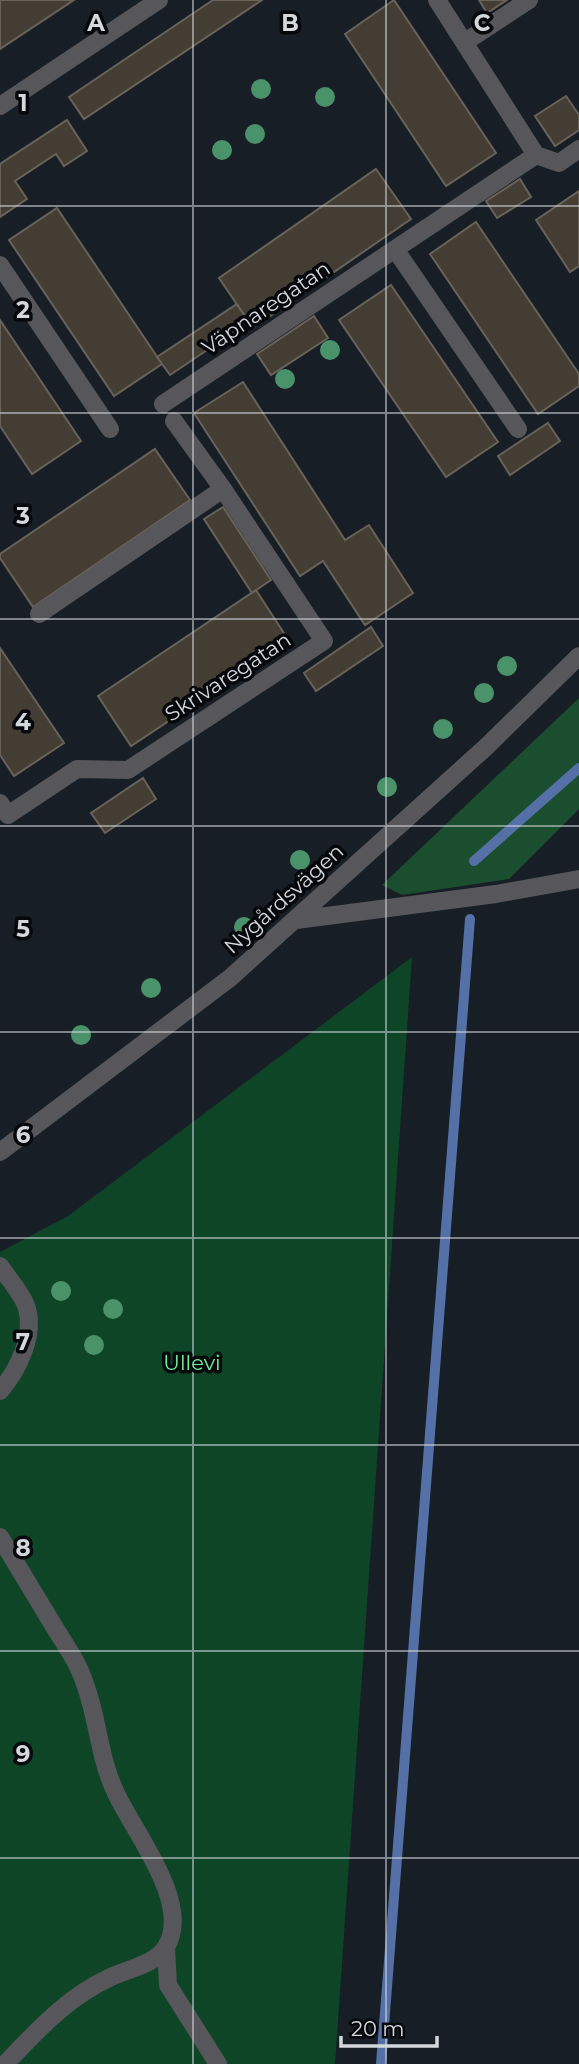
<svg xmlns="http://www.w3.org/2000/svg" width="579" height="2064" font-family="Montserrat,sans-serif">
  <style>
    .green { fill: #0e4526 }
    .forest { fill: #1a4e2e }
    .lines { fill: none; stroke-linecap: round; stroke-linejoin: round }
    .stream { stroke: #5470a6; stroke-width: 10 }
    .building { fill: #433d34; stroke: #696259; stroke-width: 2 }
    .service { stroke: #57565b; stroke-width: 18 }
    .minor { stroke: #57565b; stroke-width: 18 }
    .tertiary { stroke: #57565b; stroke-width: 18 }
    .tree { fill: #4a9269 }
    .grid { fill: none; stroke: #d3d8dd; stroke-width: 2; stroke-opacity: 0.55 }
    .labels { text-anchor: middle; stroke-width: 7; stroke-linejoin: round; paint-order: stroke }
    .street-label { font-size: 21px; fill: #d3d8dd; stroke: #06080b }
    .park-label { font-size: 21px; fill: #73f1a1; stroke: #06080b }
    .grid-label { font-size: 23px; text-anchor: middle; font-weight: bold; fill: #d3d8dd; stroke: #06080b; stroke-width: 7; stroke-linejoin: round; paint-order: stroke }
  </style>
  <rect width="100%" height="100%" fill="#171e25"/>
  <path class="green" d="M 412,957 L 335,2064 L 0,2064 L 0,1252 L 68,1216 Z"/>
  <path class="forest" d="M 579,698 L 579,809 L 509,879 L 402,895 L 382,885 Z"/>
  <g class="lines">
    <path class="stream" d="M 474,861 L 579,768
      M 381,2064 L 470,919"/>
  </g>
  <path class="building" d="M 0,0 L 74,0 L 0,49 Z
    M 213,0 L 262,0 L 84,119 L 69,97 Z
    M 394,0 L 496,153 L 446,186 L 345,34 Z
    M 479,0 L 507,0 L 487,13 Z
    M 566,96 L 579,115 L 579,130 L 555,146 L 535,116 Z
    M 67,120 L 87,151 L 64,166 L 56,154 L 15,181 L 27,199 L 0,217 L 0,164 Z
    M 376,169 L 411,219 L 253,328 L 219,278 Z
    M 520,179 L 531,197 L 497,218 L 486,201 Z
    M 579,191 L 579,266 L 570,272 L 536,220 Z
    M 57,208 L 162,364 L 114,396 L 9,240 Z
    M 476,222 L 579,374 L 579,386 L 538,414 L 430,254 Z
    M 391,285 L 498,442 L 446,477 L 339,320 Z
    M 237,304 L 249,322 L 170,375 L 157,357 Z
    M 314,316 L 328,338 L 271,375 L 257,354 Z
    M 0,320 L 81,441 L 32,474 L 0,426 Z
    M 243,382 L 345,540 L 369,525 L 413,593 L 365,625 L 323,561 L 300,576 L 194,413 Z
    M 548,423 L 560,441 L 510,475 L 498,456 Z
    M 155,449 L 190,500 L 33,607 L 0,558 L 0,554 Z
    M 223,507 L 271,580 L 252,593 L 204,519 Z
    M 256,590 L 289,641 L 131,746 L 98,696 Z
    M 371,627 L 383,646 L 316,691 L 304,673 Z
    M 0,648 L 64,743 L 14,776 L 0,755 Z
    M 143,778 L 156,799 L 105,833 L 91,813 Z"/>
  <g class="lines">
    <path class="service" d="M 0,1266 C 8,1278 19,1290 25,1303 C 37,1332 19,1369 0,1391
      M 0,1537 C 18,1567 37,1598 55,1628 C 66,1646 79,1664 85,1684 C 98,1719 99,1757 115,1791 C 132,1830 193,1903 166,1947 C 156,1964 128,1969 111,1977 C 67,1997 38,2030 5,2064
      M 166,1947 L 168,1985 L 218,2064"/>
    <path class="minor" d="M 437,0 L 536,155
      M 465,42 L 529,0
      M 0,106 L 159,0
      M 395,249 L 518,429
      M 0,265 L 110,429
      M 163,404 L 536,155 L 559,163 L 579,149
      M 39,614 L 223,489
      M 0,803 L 8,815 L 77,769 L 128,770 L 324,641 L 223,489 L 174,421
      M 296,920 L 496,894 L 579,879"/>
    <path class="tertiary" d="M 0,1152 L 230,978 L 486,747 L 579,656"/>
  </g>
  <g class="tree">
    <circle cx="261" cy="89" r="10"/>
    <circle cx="325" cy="97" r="10"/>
    <circle cx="255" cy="134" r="10"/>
    <circle cx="222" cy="150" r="10"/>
    <circle cx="330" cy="350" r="10"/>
    <circle cx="285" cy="379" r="10"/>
    <circle cx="507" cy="666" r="10"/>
    <circle cx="484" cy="693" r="10"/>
    <circle cx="443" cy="729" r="10"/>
    <circle cx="387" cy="787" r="10"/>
    <circle cx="300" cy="860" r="10"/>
    <circle cx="244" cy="927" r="10"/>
    <circle cx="151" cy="988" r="10"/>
    <circle cx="81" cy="1035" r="10"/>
    <circle cx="61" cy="1291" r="10"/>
    <circle cx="113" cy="1309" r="10"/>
    <circle cx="94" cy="1345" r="10"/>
  </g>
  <path class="grid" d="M 193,0 L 193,2064M 386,0 L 386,2064M 0,206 L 579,206M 0,413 L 579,413M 0,619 L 579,619M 0,826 L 579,826M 0,1032 L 579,1032M 0,1238 L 579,1238M 0,1445 L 579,1445M 0,1651 L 579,1651M 0,1858 L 579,1858"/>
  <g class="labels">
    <g class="street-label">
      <text transform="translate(266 308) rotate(-34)" y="7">Väpnaregatan</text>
      <text transform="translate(228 677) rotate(-33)" y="7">Skrivaregatan</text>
      <text transform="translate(284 899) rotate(-42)" y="7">Nygårdsvägen</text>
    </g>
    <g class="park-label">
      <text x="192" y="1370">Ullevi</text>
    </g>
  </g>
  <g class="grid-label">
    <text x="96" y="31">A</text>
    <text x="290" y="31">B</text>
    <text x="482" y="31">C</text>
    <text x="23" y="111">1</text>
    <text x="23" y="318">2</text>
    <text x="23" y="524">3</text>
    <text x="23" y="730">4</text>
    <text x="23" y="937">5</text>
    <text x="23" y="1143">6</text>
    <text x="23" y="1350">7</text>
    <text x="23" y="1556">8</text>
    <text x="23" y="1762">9</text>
  </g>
  <path d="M341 2036v10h96v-10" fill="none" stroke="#d3d8dd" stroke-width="3.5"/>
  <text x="351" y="2036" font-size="21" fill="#d3d8dd" stroke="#06080b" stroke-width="5" paint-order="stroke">20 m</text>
</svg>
